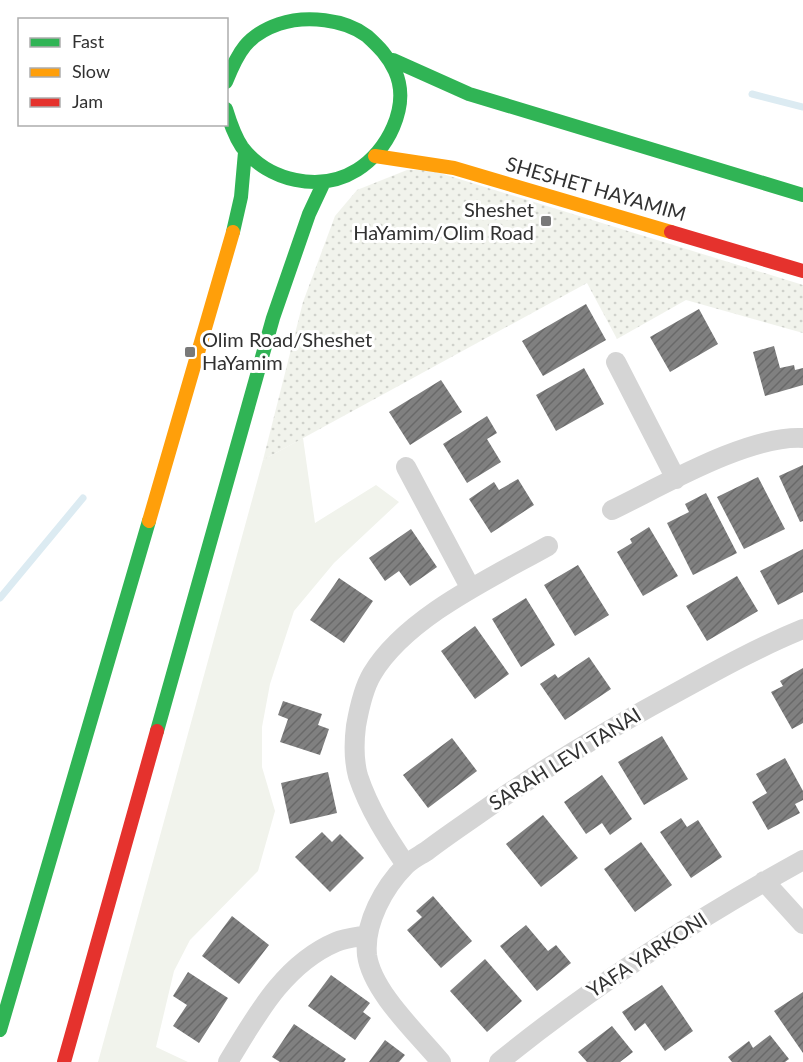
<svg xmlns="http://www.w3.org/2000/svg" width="803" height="1062" font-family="Lato,sans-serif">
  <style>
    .grass { fill: #f1f3ec }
    .park { fill: url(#park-dots) }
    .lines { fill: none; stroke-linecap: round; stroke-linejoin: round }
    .stream { stroke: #dcebf2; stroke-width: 7 }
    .building { fill: url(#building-hatch) }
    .street { stroke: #d5d5d5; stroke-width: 20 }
    .fast { stroke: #30b455; stroke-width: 14 }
    .slow { stroke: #ff9f0a; stroke-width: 14 }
    .jam { stroke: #e5322d; stroke-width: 14 }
    .poi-dot { fill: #797979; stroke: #fff; stroke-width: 2 }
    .labels { text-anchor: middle; stroke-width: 6; stroke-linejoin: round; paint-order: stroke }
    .street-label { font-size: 20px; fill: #313131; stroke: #fff }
    .poi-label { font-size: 20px; fill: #313131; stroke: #fff; text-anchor: end }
  </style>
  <defs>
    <pattern id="park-dots" width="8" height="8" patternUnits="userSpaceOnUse" patternTransform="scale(1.5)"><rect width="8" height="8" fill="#f1f3ec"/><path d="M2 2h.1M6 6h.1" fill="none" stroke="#cfd1cb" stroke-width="1.8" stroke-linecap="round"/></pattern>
    <pattern id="building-hatch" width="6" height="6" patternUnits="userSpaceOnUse" patternTransform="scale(1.5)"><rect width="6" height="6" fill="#808080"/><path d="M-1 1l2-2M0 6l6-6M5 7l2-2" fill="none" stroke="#696969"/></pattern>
  </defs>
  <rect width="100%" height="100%" fill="#fff"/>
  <path class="grass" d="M 303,438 L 315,523 L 376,485 L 399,502 L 334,563 L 294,611 L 270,684 L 262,727 L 262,767 L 275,811 L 258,871 L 190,940 L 174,971 L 156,1047 L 188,1062 L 98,1062 L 263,460 Z"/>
  <path class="park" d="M 407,170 L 430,170 L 803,285 L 803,333 L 686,300 L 617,339 L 587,283 L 263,460 L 303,302 L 335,216 L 357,190 Z"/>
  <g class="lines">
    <path class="stream" d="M 752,94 L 803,107
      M 0,598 L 83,498"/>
  </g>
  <path class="building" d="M 586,304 L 606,340 L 543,376 L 522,341 Z
    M 699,309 L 718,344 L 670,372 L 650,337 Z
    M 774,346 L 780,368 L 794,365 L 795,370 L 803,368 L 803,385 L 765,396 L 753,352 Z
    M 584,368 L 604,404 L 556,431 L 536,395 Z
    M 441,380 L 462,412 L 410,445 L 389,412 Z
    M 487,416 L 497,433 L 487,439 L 501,462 L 467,483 L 443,444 Z
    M 803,465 L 803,521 L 800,522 L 779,476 Z
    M 758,477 L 785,529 L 744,549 L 717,497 Z
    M 518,479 L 534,505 L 491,533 L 469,499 L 494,482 L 499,490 Z
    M 706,493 L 737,553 L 693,575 L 667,523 L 689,512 L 685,504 Z
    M 649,527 L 678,576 L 643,596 L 617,552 L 632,543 L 630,539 Z
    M 411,529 L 437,567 L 410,586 L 399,571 L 385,581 L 369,558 Z
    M 803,549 L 803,592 L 778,605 L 760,571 Z
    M 578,565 L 609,615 L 575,636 L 544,585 Z
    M 737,576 L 758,611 L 707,641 L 686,606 Z
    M 339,578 L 373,601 L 344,643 L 310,620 Z
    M 526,598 L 555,645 L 521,667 L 492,619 Z
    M 475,626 L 509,674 L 475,699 L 441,651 Z
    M 589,657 L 611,689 L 565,720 L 540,684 L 555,674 L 558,678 Z
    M 803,668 L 803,723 L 792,729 L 771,692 L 783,686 L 780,681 Z
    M 283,701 L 322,714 L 318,725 L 329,729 L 320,755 L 280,742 L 288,719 L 278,715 Z
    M 662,736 L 688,779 L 644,805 L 618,762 Z
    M 452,738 L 477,771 L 428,808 L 403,775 Z
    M 785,758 L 803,791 L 803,800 L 795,804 L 800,813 L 768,830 L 752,802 L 767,793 L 756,774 Z
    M 328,772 L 337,813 L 290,824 L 281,783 Z
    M 602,775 L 632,819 L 610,835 L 602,823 L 586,834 L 564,802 Z
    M 543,815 L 578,858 L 541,887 L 506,844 Z
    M 681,818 L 687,827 L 698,820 L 722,857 L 691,878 L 660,832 Z
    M 322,832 L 332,842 L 340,834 L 364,858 L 330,892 L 295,857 Z
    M 641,842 L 672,885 L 635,912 L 604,869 Z
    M 433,896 L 472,941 L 441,968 L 407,930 L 422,917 L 416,911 Z
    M 232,916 L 269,945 L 239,984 L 202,956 Z
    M 526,925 L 548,951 L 556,945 L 571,963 L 537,991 L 500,946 Z
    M 485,959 L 522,1001 L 487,1032 L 450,991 Z
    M 188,972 L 228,998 L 199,1043 L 173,1026 L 187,1005 L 173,996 Z
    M 331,975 L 370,1003 L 363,1012 L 371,1018 L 355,1040 L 308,1006 Z
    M 662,985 L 693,1031 L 665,1051 L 645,1023 L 635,1031 L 622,1012 Z
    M 803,992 L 803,1053 L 774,1011 Z
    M 294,1024 L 346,1059 L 344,1062 L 280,1062 L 272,1057 Z
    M 612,1026 L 633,1052 L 620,1062 L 587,1062 L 578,1052 Z
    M 770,1035 L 789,1059 L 785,1062 L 732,1062 L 728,1057 L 749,1041 L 753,1048 Z
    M 385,1040 L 405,1055 L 399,1062 L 369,1062 Z"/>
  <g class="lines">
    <path class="street" d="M 616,362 L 676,479
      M 406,467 L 471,589
      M 612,510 C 662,486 748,435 803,438
      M 406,865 C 387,837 369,809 358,776 C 354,761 354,742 356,726 C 359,709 363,689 372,674 C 406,617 491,578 548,546
      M 764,881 L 803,924
      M 228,1062 C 256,1016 284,964 336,942 C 345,938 357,937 368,935
      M 441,1062 C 418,1034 372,992 367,955 C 364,923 384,887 406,865 C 412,859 421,855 428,850 C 445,837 463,825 480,813 C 544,768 612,727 681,690 C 721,668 761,646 803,629
      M 499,1062 C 594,985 696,919 803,860"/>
    <path class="fast" d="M 393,60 L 469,94 L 803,195
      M 226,82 C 238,52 247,35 279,24 C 306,15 345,19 367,36 C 379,47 388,56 395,71 C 411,106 387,152 357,170 C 320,193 268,181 242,147 C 234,135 230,122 226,109
      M 233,232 L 241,197 L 245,152
      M 157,731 L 273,318 L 309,214 L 324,182
      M 0,1030 L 149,521"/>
    <path class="slow" d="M 375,156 L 454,168 L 671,232
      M 149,521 L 233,232"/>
    <path class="jam" d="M 671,232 L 803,271
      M 64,1062 L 157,731"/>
  </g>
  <g class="poi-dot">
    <rect x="540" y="215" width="12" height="12" rx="3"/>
    <rect x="184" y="346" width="12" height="12" rx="3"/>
  </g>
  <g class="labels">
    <g class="street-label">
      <text transform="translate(596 189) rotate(16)" y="7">SHESHET HAYAMIM</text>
      <text transform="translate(565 759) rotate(-32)" y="7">SARAH LEVI TANAI</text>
      <text transform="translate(647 955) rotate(-33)" y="7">YAFA YARKONI</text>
    </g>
    <g class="poi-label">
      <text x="534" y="217">Sheshet<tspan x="534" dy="23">HaYamim/Olim Road</tspan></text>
      <text x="202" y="347" text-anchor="start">Olim Road/Sheshet<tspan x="202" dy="23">HaYamim</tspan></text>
    </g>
  </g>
  <rect x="18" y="18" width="210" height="108" fill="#ffffff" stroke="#adadad" stroke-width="1.5"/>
  <rect x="30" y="38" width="30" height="9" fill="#30b455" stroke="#adadad" stroke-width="1.5"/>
  <text x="72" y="48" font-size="18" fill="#313131">Fast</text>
  <rect x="30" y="68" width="30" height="9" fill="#ff9f0a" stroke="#adadad" stroke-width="1.5"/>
  <text x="72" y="78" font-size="18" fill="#313131">Slow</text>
  <rect x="30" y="98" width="30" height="9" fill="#e5322d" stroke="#adadad" stroke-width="1.5"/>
  <text x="72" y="108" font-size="18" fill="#313131">Jam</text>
</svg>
